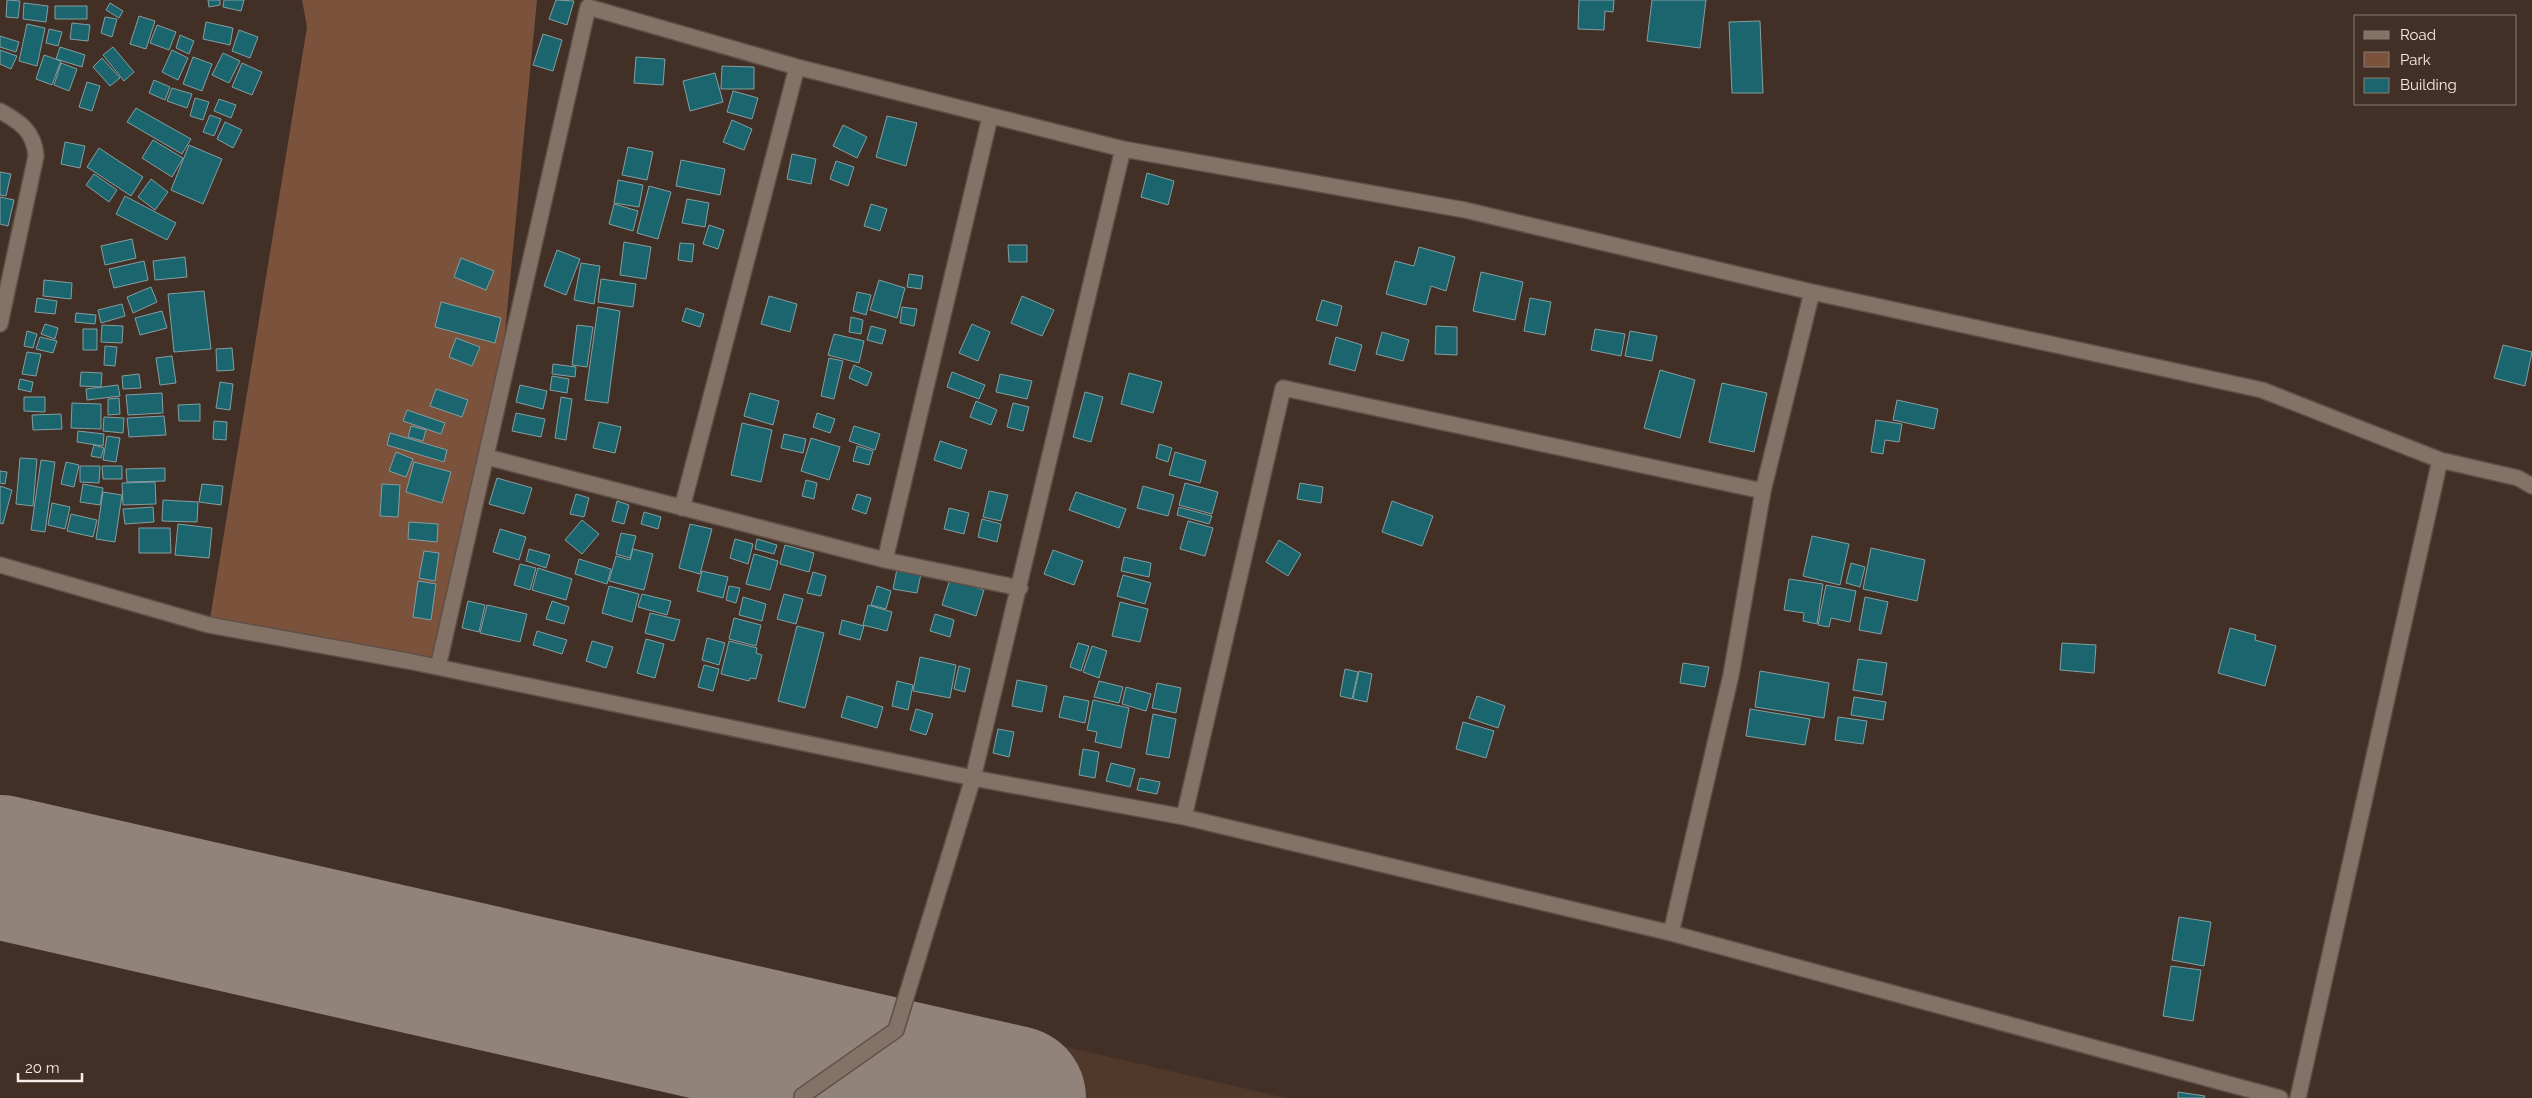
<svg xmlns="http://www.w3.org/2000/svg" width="2532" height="1098" font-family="Raleway,sans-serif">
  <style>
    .built { fill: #50382b }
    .green { fill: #7b523c }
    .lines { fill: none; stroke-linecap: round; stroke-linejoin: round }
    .runway { stroke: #91827a; stroke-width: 144 }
    .building { fill: #1b666e; stroke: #849ea1 }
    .street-casing { stroke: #5e4f47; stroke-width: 18 }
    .street { stroke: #857267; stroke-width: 15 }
  </style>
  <rect width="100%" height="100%" fill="#423027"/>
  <path class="built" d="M 0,799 L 1286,1098 L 725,1098 L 0,929 Z"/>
  <path class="green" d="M 302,0 L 537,0 L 504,343 L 432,661 L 209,625 L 307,27 Z"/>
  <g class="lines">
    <path class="runway" d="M 0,867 L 1014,1098"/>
  </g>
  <path class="building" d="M 7,0 L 20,1 L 18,18 L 6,17 Z
    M 208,0 L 220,0 L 220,5 L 209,7 Z
    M 224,0 L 244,0 L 241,11 L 223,7 Z
    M 556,0 L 574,1 L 567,25 L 549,19 Z
    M 1579,0 L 1614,0 L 1613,12 L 1605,11 L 1604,30 L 1578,29 Z
    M 1652,0 L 1706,0 L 1700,48 L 1647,41 Z
    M 24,3 L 48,6 L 46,22 L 23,19 Z
    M 110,3 L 123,11 L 119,18 L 106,10 Z
    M 55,6 L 87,6 L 87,19 L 55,19 Z
    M 139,16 L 155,21 L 146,49 L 130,44 Z
    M 105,17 L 117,19 L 112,37 L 101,33 Z
    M 1760,21 L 1763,93 L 1732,93 L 1729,22 Z
    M 206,22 L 233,28 L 230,45 L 203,39 Z
    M 72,23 L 90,25 L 88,41 L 70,39 Z
    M 27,24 L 45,28 L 37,66 L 19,61 Z
    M 157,25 L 176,32 L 169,50 L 150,43 Z
    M 49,29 L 62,32 L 58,46 L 46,43 Z
    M 239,30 L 258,37 L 250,58 L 232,51 Z
    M 543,34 L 562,40 L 553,71 L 533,65 Z
    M 180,35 L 194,41 L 189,54 L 176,48 Z
    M 0,36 L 19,42 L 16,52 L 0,47 Z
    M 60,47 L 85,55 L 82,67 L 56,59 Z
    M 113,47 L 134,72 L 124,81 L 103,55 Z
    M 0,50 L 17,56 L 11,69 L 0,64 Z
    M 172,50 L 188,58 L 178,80 L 162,72 Z
    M 223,53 L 240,61 L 229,83 L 212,75 Z
    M 44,55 L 61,61 L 52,85 L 36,79 Z
    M 193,57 L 212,64 L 202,91 L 183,84 Z
    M 636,57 L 665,59 L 663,85 L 634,83 Z
    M 102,58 L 120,78 L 110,86 L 93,67 Z
    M 61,63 L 77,69 L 69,91 L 54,85 Z
    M 242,63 L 262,72 L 252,95 L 232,87 Z
    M 722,66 L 754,67 L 754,89 L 721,89 Z
    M 715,73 L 723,102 L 690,111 L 683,81 Z
    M 154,80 L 170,87 L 165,100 L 149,93 Z
    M 87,82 L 100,86 L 92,111 L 79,107 Z
    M 172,88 L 192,94 L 187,108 L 167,101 Z
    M 733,91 L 758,98 L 752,119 L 727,112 Z
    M 195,98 L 209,102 L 203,120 L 190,116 Z
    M 219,99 L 236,105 L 231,118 L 214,111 Z
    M 136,108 L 191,139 L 182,154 L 127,122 Z
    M 210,115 L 221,119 L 214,136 L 203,132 Z
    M 887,116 L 917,123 L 906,166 L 876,157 Z
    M 732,120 L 752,129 L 744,150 L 723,142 Z
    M 225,122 L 242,130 L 233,148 L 217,139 Z
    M 843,125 L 867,137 L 857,158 L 833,146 Z
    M 153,140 L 183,158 L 172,177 L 142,158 Z
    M 65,142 L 85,146 L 80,168 L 61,164 Z
    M 189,145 L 222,159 L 203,204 L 171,190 Z
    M 628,147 L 653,152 L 647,180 L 622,175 Z
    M 99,148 L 143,177 L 131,196 L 87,167 Z
    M 792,154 L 816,159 L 811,184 L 787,179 Z
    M 681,160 L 725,169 L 720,195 L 676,186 Z
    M 836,161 L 854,167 L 848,186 L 830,179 Z
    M 0,172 L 11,174 L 6,196 L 0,195 Z
    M 1147,173 L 1174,181 L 1168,205 L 1141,197 Z
    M 94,174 L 117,190 L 109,202 L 86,185 Z
    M 151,179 L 168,192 L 155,210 L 138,197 Z
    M 618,180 L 643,185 L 639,207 L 614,203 Z
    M 649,186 L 671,192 L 658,239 L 637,233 Z
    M 125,196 L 176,223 L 167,240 L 116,214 Z
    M 0,197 L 14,200 L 8,226 L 0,224 Z
    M 687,199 L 709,203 L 705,227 L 682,223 Z
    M 614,204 L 638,211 L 633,231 L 609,224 Z
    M 871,204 L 887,209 L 880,231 L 864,226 Z
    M 709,225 L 724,230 L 718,249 L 703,244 Z
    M 132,239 L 136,258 L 105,265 L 101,246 Z
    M 624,242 L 651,247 L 646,279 L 620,275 Z
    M 680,243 L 694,244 L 692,262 L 678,260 Z
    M 1008,245 L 1027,245 L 1027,262 L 1009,262 Z
    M 1419,247 L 1455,257 L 1446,291 L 1431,286 L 1426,305 L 1386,294 L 1395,261 L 1414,266 Z
    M 557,250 L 580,259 L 566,295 L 544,286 Z
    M 185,257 L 187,277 L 155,280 L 153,261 Z
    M 461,258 L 494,271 L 486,290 L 454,277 Z
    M 144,261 L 148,280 L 114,288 L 109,269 Z
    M 581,263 L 600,266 L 594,304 L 574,300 Z
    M 1481,272 L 1523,282 L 1515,320 L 1473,311 Z
    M 909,274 L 923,276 L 921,289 L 907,287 Z
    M 601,279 L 636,284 L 633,307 L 598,302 Z
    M 44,280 L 72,283 L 71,299 L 43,296 Z
    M 879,280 L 905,288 L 897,318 L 870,310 Z
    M 151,287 L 157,302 L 133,313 L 127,297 Z
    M 204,291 L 211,349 L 174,352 L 168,294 Z
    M 857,292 L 871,295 L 866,315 L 853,311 Z
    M 769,296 L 797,304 L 790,332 L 761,324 Z
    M 1022,296 L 1054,310 L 1042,336 L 1011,323 Z
    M 37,298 L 57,301 L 55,314 L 35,312 Z
    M 1530,298 L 1551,302 L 1545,335 L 1524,331 Z
    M 1322,300 L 1342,306 L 1337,326 L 1316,320 Z
    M 441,302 L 501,318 L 495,343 L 435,327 Z
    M 122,304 L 125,316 L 101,323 L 98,310 Z
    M 598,307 L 620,311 L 608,403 L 585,400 Z
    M 902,307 L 917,309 L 914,326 L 900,323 Z
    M 686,308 L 704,314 L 700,327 L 682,321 Z
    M 162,311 L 167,328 L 140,335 L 135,318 Z
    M 76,313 L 96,315 L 95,324 L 75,322 Z
    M 851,317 L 863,320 L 861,334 L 849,332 Z
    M 45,324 L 58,328 L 55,339 L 41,334 Z
    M 972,324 L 990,332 L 978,361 L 959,353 Z
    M 102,325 L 123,326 L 122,343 L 101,342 Z
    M 577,325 L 593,327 L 587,367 L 572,365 Z
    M 871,326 L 886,330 L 882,344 L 867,340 Z
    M 1436,326 L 1457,327 L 1457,355 L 1435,354 Z
    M 83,329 L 97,329 L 97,350 L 83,350 Z
    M 1595,329 L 1625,334 L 1621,356 L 1591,350 Z
    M 27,331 L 37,334 L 33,348 L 24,346 Z
    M 1630,331 L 1657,336 L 1652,361 L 1625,356 Z
    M 1382,332 L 1409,340 L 1403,361 L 1376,354 Z
    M 834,334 L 864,341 L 859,363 L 828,355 Z
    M 40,337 L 57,341 L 53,353 L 36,349 Z
    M 1336,337 L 1362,345 L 1355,371 L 1329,364 Z
    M 456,338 L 480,347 L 472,366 L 449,357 Z
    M 2503,345 L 2532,352 L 2525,386 L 2494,378 Z
    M 105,346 L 117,347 L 115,366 L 104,365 Z
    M 232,348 L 234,370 L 217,371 L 216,349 Z
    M 27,352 L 41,354 L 36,376 L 22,374 Z
    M 172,356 L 176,383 L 160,385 L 156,358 Z
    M 829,358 L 843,361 L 834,399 L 821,396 Z
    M 553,364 L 576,367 L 575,377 L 552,374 Z
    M 854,365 L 872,373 L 867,386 L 849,378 Z
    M 1660,370 L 1695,380 L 1680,438 L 1644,428 Z
    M 81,372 L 102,373 L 101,387 L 80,386 Z
    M 952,372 L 985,385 L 979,399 L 947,387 Z
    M 1129,373 L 1162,382 L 1153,413 L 1121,404 Z
    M 139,374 L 141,388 L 123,389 L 122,376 Z
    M 1000,374 L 1032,381 L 1027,399 L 996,392 Z
    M 552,376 L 569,379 L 567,393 L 550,390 Z
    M 20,379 L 33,382 L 31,392 L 18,389 Z
    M 220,382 L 233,384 L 230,410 L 216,408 Z
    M 1722,383 L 1767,393 L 1754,452 L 1709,442 Z
    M 118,385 L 120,396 L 87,400 L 86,389 Z
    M 520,385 L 547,391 L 543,409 L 516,402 Z
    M 436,389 L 468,400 L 462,417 L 430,406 Z
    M 1085,392 L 1103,397 L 1091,442 L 1073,437 Z
    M 162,393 L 163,413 L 128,415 L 126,395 Z
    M 750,393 L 779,401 L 773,425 L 744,416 Z
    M 24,397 L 45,397 L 45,412 L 24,411 Z
    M 561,397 L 572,399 L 566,440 L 555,438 Z
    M 119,398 L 120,414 L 108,415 L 108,399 Z
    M 1897,400 L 1938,409 L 1934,429 L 1893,420 Z
    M 976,401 L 997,410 L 991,425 L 970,417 Z
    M 72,403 L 101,404 L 101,429 L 71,428 Z
    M 1013,403 L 1029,407 L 1023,431 L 1007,427 Z
    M 200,404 L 200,421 L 179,421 L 178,405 Z
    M 407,410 L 445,423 L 441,434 L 403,421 Z
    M 516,413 L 545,419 L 541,437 L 512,431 Z
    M 817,413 L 835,419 L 830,433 L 813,427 Z
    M 61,414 L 62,429 L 33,430 L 32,415 Z
    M 164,416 L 166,435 L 129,437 L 127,418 Z
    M 104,417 L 124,418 L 123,433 L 103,431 Z
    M 1876,420 L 1902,424 L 1899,442 L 1885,440 L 1883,454 L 1871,452 Z
    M 214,421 L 227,422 L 226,440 L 213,439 Z
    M 599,422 L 621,427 L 615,453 L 593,448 Z
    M 742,423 L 772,430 L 761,482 L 731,475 Z
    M 411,426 L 426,430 L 423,441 L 408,437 Z
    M 854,426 L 880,434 L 875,450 L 849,441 Z
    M 78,431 L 104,434 L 103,446 L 77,442 Z
    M 390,433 L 447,450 L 444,462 L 387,445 Z
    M 784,434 L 806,439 L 803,453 L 781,448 Z
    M 107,436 L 120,438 L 116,462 L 103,460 Z
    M 811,438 L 840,447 L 829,480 L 801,471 Z
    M 940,441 L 967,450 L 961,469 L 934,460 Z
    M 1159,444 L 1172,448 L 1168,462 L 1156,458 Z
    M 94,445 L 104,448 L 101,458 L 91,456 Z
    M 857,446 L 873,451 L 869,465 L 853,461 Z
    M 396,452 L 413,459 L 406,477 L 389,471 Z
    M 1175,452 L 1206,461 L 1200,483 L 1169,475 Z
    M 20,458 L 37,459 L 33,506 L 16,504 Z
    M 41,460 L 55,462 L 45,532 L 31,530 Z
    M 66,462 L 79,465 L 74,487 L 61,484 Z
    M 414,462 L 451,472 L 442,503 L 406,492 Z
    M 80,466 L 100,466 L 99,483 L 80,482 Z
    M 102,466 L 122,466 L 122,479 L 103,479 Z
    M 165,468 L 165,481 L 127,482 L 126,469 Z
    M 0,471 L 7,472 L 5,484 L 0,483 Z
    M 497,478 L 532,488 L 524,514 L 489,504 Z
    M 806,480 L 817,483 L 814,499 L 802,496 Z
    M 155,482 L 156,504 L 123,505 L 122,483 Z
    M 1185,483 L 1218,492 L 1212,514 L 1179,505 Z
    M 1300,483 L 1323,487 L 1321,503 L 1297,499 Z
    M 83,484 L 103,488 L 100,505 L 80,502 Z
    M 202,484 L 223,486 L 221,505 L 199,502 Z
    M 382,484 L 400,485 L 398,517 L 380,516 Z
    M 0,486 L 12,490 L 3,524 L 0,523 Z
    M 1143,486 L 1174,495 L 1168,516 L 1137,508 Z
    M 989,491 L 1008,495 L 1001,521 L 983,517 Z
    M 103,492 L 122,495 L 115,542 L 96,539 Z
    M 1076,492 L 1126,509 L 1119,528 L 1069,510 Z
    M 576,494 L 589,498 L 584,517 L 570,514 Z
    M 857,494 L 871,498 L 866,514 L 852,509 Z
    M 163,500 L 198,502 L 197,522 L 162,521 Z
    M 617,501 L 629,505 L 624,524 L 612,521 Z
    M 1392,501 L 1433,516 L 1422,546 L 1382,532 Z
    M 52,503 L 70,507 L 65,529 L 48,525 Z
    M 153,507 L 154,522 L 125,524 L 123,509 Z
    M 1179,507 L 1212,516 L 1209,524 L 1177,515 Z
    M 949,508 L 969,513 L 964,534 L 944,529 Z
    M 644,512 L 661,517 L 658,529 L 641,524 Z
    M 71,514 L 97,520 L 93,537 L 67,531 Z
    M 982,519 L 1001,524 L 997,542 L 978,537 Z
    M 582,520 L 599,534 L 582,554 L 565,540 Z
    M 1188,521 L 1213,528 L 1205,556 L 1180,549 Z
    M 409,522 L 438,524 L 437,542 L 408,539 Z
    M 178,524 L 212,528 L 209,558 L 175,555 Z
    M 690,524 L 712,529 L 700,574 L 679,568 Z
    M 139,528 L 170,528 L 171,553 L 139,553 Z
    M 500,529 L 526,537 L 519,560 L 493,552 Z
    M 621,533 L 636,536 L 630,558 L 616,554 Z
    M 1812,536 L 1849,544 L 1840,585 L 1803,576 Z
    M 735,539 L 753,544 L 748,564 L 730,558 Z
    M 757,539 L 777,545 L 774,554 L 755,549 Z
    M 1279,540 L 1301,554 L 1288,576 L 1266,562 Z
    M 785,545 L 814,553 L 809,572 L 780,564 Z
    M 1871,548 L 1925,560 L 1917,601 L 1863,589 Z
    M 529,549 L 550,555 L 546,568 L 526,561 Z
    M 633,549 L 653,554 L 644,590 L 609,581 L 616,556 L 630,560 Z
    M 1053,550 L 1083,561 L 1074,585 L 1044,574 Z
    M 424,551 L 439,553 L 435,581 L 419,578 Z
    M 754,554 L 778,561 L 770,590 L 746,584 Z
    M 1124,557 L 1151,563 L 1149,577 L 1121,571 Z
    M 579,559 L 611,569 L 607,584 L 575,574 Z
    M 1851,563 L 1865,567 L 1860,587 L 1846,583 Z
    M 520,564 L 536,568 L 530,590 L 514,585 Z
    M 538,568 L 572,579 L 566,600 L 532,590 Z
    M 897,569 L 921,574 L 917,593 L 893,589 Z
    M 702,571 L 728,577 L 723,598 L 697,591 Z
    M 813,572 L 826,576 L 821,596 L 807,593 Z
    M 1123,575 L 1151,583 L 1145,604 L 1117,596 Z
    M 950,579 L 984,590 L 976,616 L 942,605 Z
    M 1789,579 L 1823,584 L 1817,624 L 1803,621 L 1804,613 L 1784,610 Z
    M 418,581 L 436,584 L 431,620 L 413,617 Z
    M 1826,585 L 1856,591 L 1850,622 L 1831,618 L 1829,627 L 1818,625 Z
    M 609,586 L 639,594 L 632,622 L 602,613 Z
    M 729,586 L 740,588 L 736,603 L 726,600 Z
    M 877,586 L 891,591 L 886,609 L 871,605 Z
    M 642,594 L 671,601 L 667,615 L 638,607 Z
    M 784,594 L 803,599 L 796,624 L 777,619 Z
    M 743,597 L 766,604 L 762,621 L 739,615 Z
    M 1865,597 L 1888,602 L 1881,634 L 1859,630 Z
    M 468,601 L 485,605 L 479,632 L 462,628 Z
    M 552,601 L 569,607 L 564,624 L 546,619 Z
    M 1120,602 L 1148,609 L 1140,642 L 1112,636 Z
    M 487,605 L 527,614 L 520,642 L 480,633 Z
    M 868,605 L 892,612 L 887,631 L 863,625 Z
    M 650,613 L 680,620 L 674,641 L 645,633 Z
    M 935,614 L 954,620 L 950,637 L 930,631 Z
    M 734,618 L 761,625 L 756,646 L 729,639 Z
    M 842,620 L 864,626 L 860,640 L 839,634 Z
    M 797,626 L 824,633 L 805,708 L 778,701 Z
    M 2230,628 L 2256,635 L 2255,640 L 2276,646 L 2265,686 L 2218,673 Z
    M 537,631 L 567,640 L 562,654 L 533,645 Z
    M 707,638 L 725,643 L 719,665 L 702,660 Z
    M 646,639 L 664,644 L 655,678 L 637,673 Z
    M 592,641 L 613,647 L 606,668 L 586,661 Z
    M 729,641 L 757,648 L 756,653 L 762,655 L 756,679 L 750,678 L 749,681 L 721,674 Z
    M 1078,643 L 1089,646 L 1081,671 L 1070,667 Z
    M 2062,643 L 2096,645 L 2094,673 L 2060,670 Z
    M 1092,646 L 1107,651 L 1099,678 L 1083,672 Z
    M 920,657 L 956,665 L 950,698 L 913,691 Z
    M 1858,659 L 1887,663 L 1882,695 L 1853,690 Z
    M 1683,663 L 1709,667 L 1705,687 L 1680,683 Z
    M 704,665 L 719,669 L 713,691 L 698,687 Z
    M 959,666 L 970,669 L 965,692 L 954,689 Z
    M 1345,669 L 1358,672 L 1352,699 L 1340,696 Z
    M 1359,671 L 1372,674 L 1367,702 L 1353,699 Z
    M 1760,671 L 1829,683 L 1824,718 L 1755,707 Z
    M 1017,680 L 1047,686 L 1042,712 L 1012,706 Z
    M 897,681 L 913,685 L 908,710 L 892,706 Z
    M 1099,681 L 1123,687 L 1119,703 L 1094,697 Z
    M 1157,683 L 1181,688 L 1176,713 L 1152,708 Z
    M 1126,687 L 1151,694 L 1146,711 L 1122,704 Z
    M 847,696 L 883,707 L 877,728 L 841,717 Z
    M 1064,696 L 1089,701 L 1085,723 L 1059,717 Z
    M 1477,696 L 1505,706 L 1498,728 L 1469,718 Z
    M 1854,697 L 1886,702 L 1883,720 L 1851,715 Z
    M 1093,700 L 1129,708 L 1121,748 L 1095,742 L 1097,732 L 1087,730 Z
    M 916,709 L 933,714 L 926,735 L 910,730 Z
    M 1750,709 L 1810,719 L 1805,745 L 1746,736 Z
    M 1153,714 L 1176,719 L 1169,758 L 1146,754 Z
    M 1838,717 L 1867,721 L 1863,744 L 1835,740 Z
    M 1463,722 L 1494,731 L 1486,758 L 1456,749 Z
    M 998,729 L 1014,732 L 1009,757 L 993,753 Z
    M 1083,749 L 1099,752 L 1095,778 L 1079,775 Z
    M 1111,763 L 1135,769 L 1130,787 L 1106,781 Z
    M 1140,778 L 1160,782 L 1157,794 L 1137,790 Z
    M 2179,917 L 2211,922 L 2204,966 L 2172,960 Z
    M 2171,966 L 2201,970 L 2193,1021 L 2163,1016 Z
    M 2178,1092 L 2205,1096 L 2204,1098 L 2178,1098 Z"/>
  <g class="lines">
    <defs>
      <path id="street" d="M 0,111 C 20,122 34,131 36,156 L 0,324
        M 487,457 L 885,560 L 1020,588
        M 682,508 L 797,67
        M 885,560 L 990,117
        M 0,565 L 209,625 L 413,662 L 973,778 L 1184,817 L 1671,933 L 1731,675 L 1763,491 L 1812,292
        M 438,667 L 588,7 L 797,67 L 1123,149 L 1465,210 L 1812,292 L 2262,390 L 2440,460 L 2518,478 L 2532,486
        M 1184,817 L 1283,388 L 1763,491
        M 1671,933 L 2280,1098
        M 802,1098 L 802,1096 L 896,1030 L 973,778 L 1123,149
        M 2298,1098 L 2440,460"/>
    </defs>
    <use href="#street" class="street-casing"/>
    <use href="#street" class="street"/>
  </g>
  <rect x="2354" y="15" width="162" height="90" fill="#423027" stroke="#8a7b73"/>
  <rect x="2364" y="31" width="25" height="8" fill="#857267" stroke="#8a7b73"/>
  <text x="2400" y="40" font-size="15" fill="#f6ebe5">Road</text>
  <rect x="2364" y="52" width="25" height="15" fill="#7b523c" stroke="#8a7b73"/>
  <text x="2400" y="65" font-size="15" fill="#f6ebe5">Park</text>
  <rect x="2364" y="78" width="25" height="15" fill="#1b666e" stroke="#8a7b73"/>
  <text x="2400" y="90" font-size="15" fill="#f6ebe5">Building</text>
  <path d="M18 1073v8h64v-8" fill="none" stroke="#f6ebe5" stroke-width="2.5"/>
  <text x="25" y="1073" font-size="15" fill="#f6ebe5" stroke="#423027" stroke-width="4" paint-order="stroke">20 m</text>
</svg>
